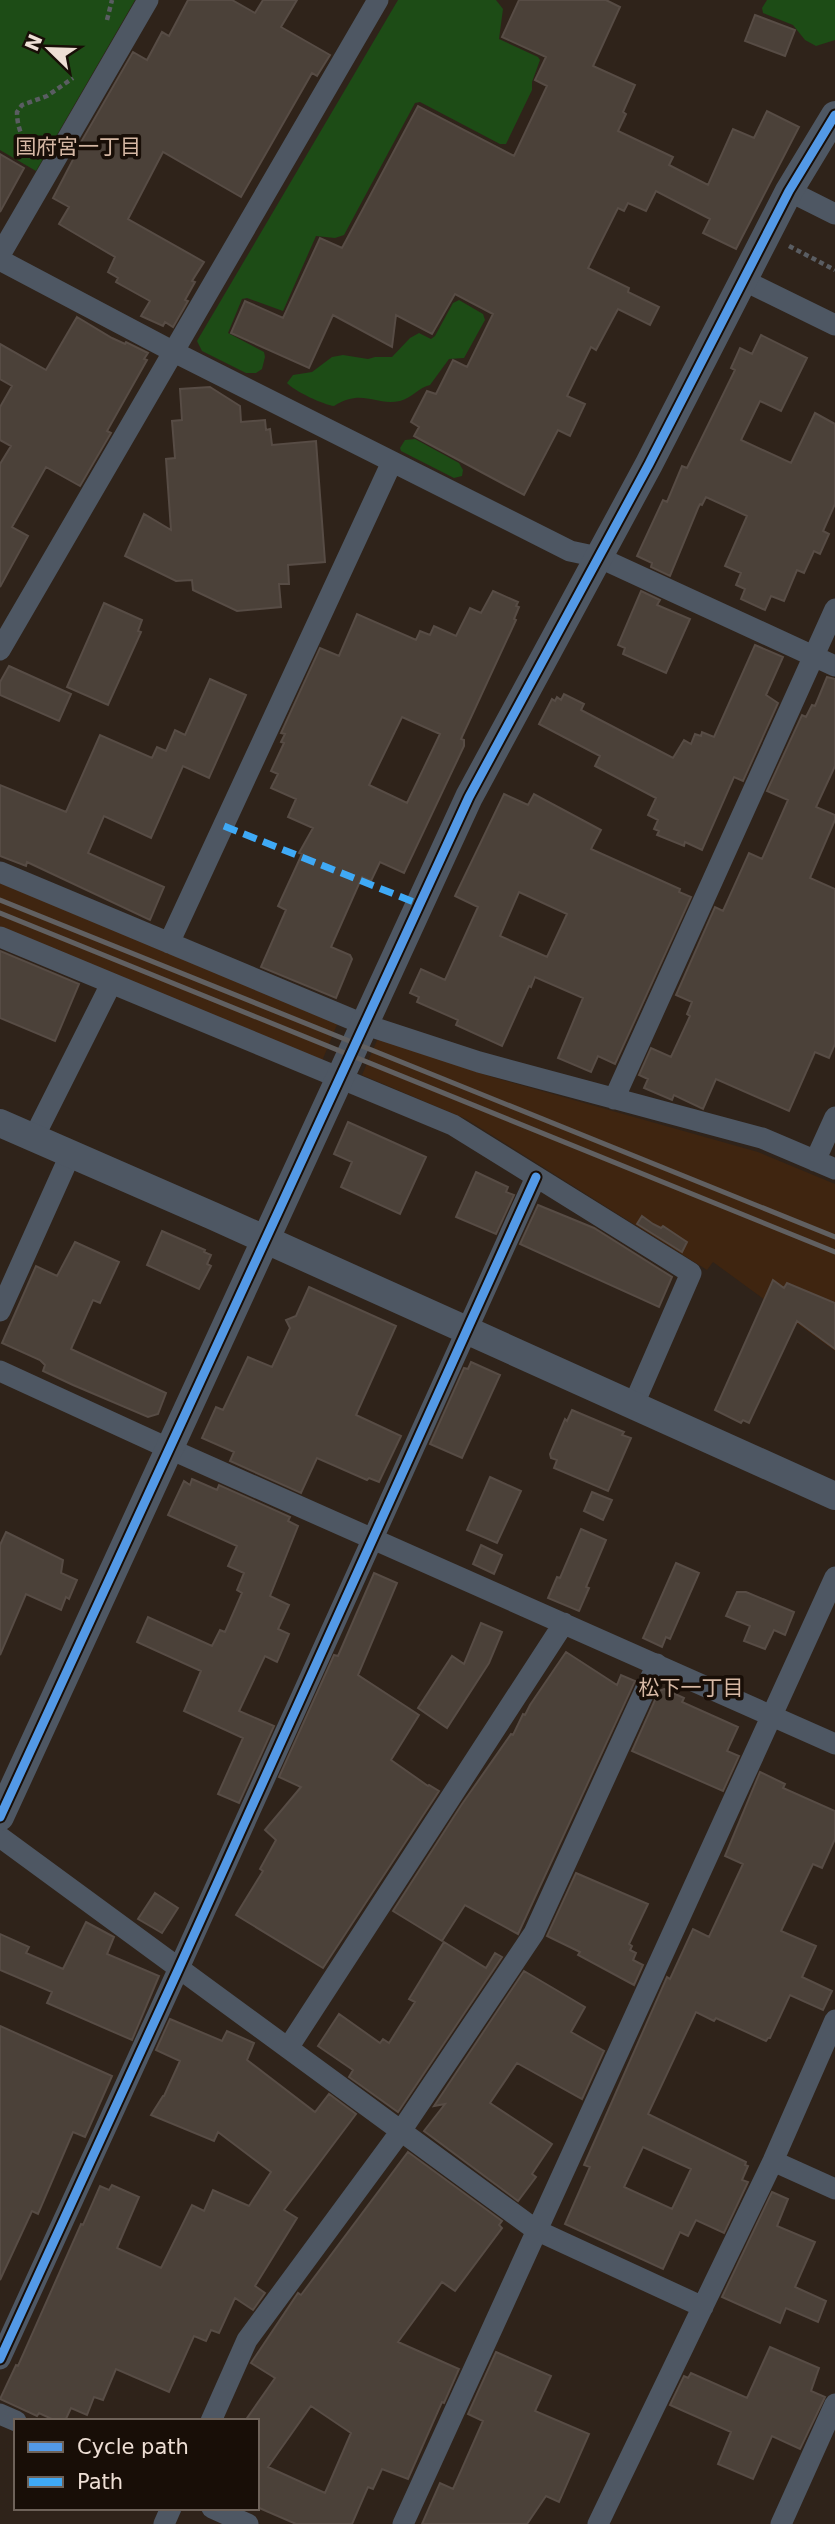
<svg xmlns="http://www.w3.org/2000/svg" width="835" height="2524" font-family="'DejaVu Sans','Noto Sans JP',sans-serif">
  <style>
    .built { fill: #3f2510 }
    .green { fill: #1d4c16 }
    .building { fill: #4b4139; stroke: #574c45; stroke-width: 2; fill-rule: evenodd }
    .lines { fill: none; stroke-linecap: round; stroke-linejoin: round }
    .path { stroke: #5a5d62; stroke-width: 4.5; stroke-dasharray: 5 3.5; stroke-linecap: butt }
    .minor { stroke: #4e5763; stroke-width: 21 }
    .tertiary { stroke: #4e5763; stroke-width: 28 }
    .rail { stroke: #616061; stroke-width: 5 }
    .quiet { stroke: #3fa9f5; stroke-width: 7; stroke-dasharray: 14 7; stroke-linecap: butt }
    .cycleway-casing { stroke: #180e07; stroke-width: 13 }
    .cycleway { stroke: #5399e6; stroke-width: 9 }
    .labels { text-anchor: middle; stroke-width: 7; stroke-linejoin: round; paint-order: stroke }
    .neighbourhood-label { font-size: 21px; fill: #d6b8a4; stroke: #180e07 }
  </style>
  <rect width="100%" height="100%" fill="#2f231a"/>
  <path class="built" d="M 0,882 L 339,1020 L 322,1061 L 0,929 Z
    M 378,1038 L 492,1077 L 758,1152 L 835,1184 L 835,1351 L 713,1262 L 707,1270 L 466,1119 L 362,1075 Z"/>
  <path class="green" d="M 0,0 L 135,0 L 36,171 L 0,150 Z
    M 398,0 L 496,0 L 503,9 L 499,39 L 538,57 L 540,60 L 532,82 L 532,90 L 506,144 L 500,144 L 420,102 L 415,103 L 344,235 L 335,238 L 316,236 L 283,311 L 247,298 L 242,299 L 228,333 L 264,352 L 265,357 L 262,369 L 256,373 L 246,373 L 202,351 L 197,341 Z
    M 767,0 L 835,0 L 835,40 L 816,46 L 805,40 L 793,25 L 763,13 L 762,8 Z
    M 459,300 L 483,314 L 485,320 L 464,358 L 449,359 L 430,385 C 419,387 412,398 400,401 C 374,406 363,388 334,406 C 324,405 294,391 287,383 L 293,375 L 312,372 L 332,357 L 343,355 L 368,359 L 375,357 L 392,357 L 410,338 L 419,333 L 431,339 L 435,336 L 453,303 Z
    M 415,439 L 459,463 L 463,470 L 462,476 L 454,478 L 401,451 L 400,448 L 405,440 Z"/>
  <path class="building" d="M 188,0 L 232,0 L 255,13 L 263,0 L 297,0 L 281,27 L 330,55 L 317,76 L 312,73 L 241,197 L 163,152 L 128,219 L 204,262 L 192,281 L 195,282 L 185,300 L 188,301 L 173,327 L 165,322 L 163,326 L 141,316 L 150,301 L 116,282 L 118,278 L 108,272 L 115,257 L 59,224 L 69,207 L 53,198 L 78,150 L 77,149 L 133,52 L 147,60 L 162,32 L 169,36 Z
    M 519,0 L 606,0 L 620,7 L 593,66 L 635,85 L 623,112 L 626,114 L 618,131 L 673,157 L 669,165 L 708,185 L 733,129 L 754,138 L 767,111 L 799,127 L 736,249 L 703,233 L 710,219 L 656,191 L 646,211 L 628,203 L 624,211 L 618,208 L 588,268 L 629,288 L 628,292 L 659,307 L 650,325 L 618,309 L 596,350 L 591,347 L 567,396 L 585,404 L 570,436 L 558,430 L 524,495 L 414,436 L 419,427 L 411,422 L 427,391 L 436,394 L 453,360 L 467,367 L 493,314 L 455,294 L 432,334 L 396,315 L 392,347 L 333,315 L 309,368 L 231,333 L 245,301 L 283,318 L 320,238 L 342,248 L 418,106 L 514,156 L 547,86 L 535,80 L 546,57 L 502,37 Z
    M 755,15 L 795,30 L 785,56 L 745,41 Z
    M 0,154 L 24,168 L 0,212 Z
    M 77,317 L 112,338 L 125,344 L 126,342 L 148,353 L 144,359 L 147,360 L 107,431 L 111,433 L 80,486 L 46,467 L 12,527 L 28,536 L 0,587 L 0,464 L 11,446 L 0,440 L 0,407 L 12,386 L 0,379 L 0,344 L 46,370 Z
    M 761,335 L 807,358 L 781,411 L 760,401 L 741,440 L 791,463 L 815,413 L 835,424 L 835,504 L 823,531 L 829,534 L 820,554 L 814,551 L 804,573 L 797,570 L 784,601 L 771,596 L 765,610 L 741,599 L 745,589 L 736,585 L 741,573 L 725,566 L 747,516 L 706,497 L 702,505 L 700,504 L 698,508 L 670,576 L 651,567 L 652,563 L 637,556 L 663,500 L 667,502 L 682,466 L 687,468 L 735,370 L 731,368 L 740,348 L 752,354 Z
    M 210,387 L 240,406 L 241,422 L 265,420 L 266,430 L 270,429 L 272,445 L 316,441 L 325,562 L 288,565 L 289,584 L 279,584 L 281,607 L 237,611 L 193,590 L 192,580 L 176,581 L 125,556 L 144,514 L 171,530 L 166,459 L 175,458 L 172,421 L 182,420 L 180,389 Z
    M 493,591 L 518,602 L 516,606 L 519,607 L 514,619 L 516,620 L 461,739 L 464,740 L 464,746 L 404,873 L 380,862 L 371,881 L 362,877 L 331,947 L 350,955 L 352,959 L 336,998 L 261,967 L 286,910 L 278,906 L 302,854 L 299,853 L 313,828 L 288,817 L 296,799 L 271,788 L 278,774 L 271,771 L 284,743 L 281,742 L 285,734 L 281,733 L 320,648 L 339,656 L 357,614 L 416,640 L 420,631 L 430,635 L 434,626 L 456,636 L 470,608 L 481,613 ZM 402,717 L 440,734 L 407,803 L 369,785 Z
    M 641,591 L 660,600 L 657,605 L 690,619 L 666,673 L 623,654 L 625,648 L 618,645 Z
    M 104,603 L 142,620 L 138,631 L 141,632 L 108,705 L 67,687 Z
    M 755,645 L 783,657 L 766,695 L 778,703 L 743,781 L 734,777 L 702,850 L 685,842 L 684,846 L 657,835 L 659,831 L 654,829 L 658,820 L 648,815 L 656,798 L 595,766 L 600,756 L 539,724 L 552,699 L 555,701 L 557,697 L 561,700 L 564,694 L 584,704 L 581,710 L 673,758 L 684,740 L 691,744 L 695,734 L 701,736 L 702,732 L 714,737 Z
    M 9,666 L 71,694 L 59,721 L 0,695 L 0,682 Z
    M 827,677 L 835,679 L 835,766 L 816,807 L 835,815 L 835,820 L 810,878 L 835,889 L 835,1044 L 829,1058 L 815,1052 L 789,1111 L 716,1079 L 703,1109 L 674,1095 L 672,1100 L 644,1088 L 648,1079 L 639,1075 L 651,1048 L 671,1057 L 690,1016 L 687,1014 L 692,1002 L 676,995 L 715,907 L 723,911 L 749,853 L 762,859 L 788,800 L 767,791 L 802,715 L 806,717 L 812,705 L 815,706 Z
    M 210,679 L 246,695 L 209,778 L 183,766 L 151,838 L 104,816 L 88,853 L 164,887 L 150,920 L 27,862 L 26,866 L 0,856 L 0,785 L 66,812 L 100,735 L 152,758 L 157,747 L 166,751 L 175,730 L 185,735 Z
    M 504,794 L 528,805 L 534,794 L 601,830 L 591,849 L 680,889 L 679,892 L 691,897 L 615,1064 L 598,1056 L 591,1072 L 558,1058 L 583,998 L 535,977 L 531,987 L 529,986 L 502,1046 L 456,1025 L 458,1020 L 417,1002 L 419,997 L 410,993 L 421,969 L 445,980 L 478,907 L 455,896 ZM 519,892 L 567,914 L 547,957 L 500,936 Z
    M 0,951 L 79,984 L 55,1041 L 0,1018 Z
    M 348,1122 L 426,1157 L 400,1214 L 341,1187 L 352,1162 L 334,1154 Z
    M 476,1172 L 508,1187 L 506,1192 L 514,1195 L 496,1234 L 456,1217 Z
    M 538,1205 L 594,1228 L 672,1277 L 659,1307 L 520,1244 Z
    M 642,1216 L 653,1224 L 661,1228 L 663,1226 L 687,1242 L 682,1252 L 637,1224 Z
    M 162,1231 L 205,1250 L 204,1252 L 211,1255 L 207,1264 L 211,1266 L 199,1289 L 147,1265 Z
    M 75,1242 L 119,1262 L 100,1303 L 93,1300 L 71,1349 L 166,1393 L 158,1414 L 148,1417 L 73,1385 L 43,1371 L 45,1365 L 40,1360 L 2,1343 L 36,1266 L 57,1276 Z
    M 773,1280 L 784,1288 L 787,1283 L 835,1303 L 835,1349 L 797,1321 L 749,1423 L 743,1420 L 741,1423 L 715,1410 Z
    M 309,1287 L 396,1326 L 356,1415 L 401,1436 L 379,1482 L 369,1478 L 367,1480 L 317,1458 L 301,1493 L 230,1461 L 234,1452 L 202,1438 L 216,1407 L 223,1410 L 248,1357 L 272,1367 L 290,1328 L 286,1320 L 296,1316 Z
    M 471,1362 L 500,1375 L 462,1458 L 430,1444 L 464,1368 L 468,1369 Z
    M 572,1410 L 624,1432 L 622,1435 L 631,1438 L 608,1491 L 554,1468 L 557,1460 L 551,1458 L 550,1454 L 565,1419 L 567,1421 Z
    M 490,1477 L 521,1491 L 497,1543 L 467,1530 Z
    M 192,1479 L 217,1490 L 219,1485 L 290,1517 L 288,1521 L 298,1526 L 270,1596 L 289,1605 L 278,1629 L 289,1634 L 277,1662 L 265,1656 L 239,1711 L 274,1726 L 239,1803 L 218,1794 L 243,1738 L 184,1711 L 201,1671 L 137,1642 L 148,1617 L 212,1646 L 220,1630 L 225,1632 L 242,1593 L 237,1590 L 244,1573 L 228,1566 L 237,1546 L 168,1515 L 184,1481 L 190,1485 Z
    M 592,1492 L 612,1500 L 603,1520 L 584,1511 Z
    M 581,1529 L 606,1540 L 586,1587 L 589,1588 L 579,1611 L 548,1598 L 557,1577 L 560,1578 Z
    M 6,1532 L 63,1560 L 61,1573 L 77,1580 L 69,1599 L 66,1597 L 61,1610 L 26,1594 L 0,1655 L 0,1545 Z
    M 481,1545 L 502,1555 L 494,1574 L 473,1564 Z
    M 676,1563 L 699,1573 L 670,1639 L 666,1637 L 662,1647 L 643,1638 Z
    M 374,1573 L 397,1583 L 358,1675 L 419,1715 L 391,1760 L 428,1786 L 429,1785 L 439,1791 L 323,1968 L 236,1915 L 263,1871 L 260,1869 L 276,1840 L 265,1830 L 301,1787 L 279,1777 L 334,1655 L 338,1656 Z
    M 737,1592 L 746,1592 L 794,1612 L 785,1635 L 774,1630 L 765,1649 L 744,1641 L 750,1626 L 726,1616 Z
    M 481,1623 L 502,1632 L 489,1663 L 447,1728 L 418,1708 L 452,1656 L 464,1664 Z
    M 566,1652 L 617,1685 L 621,1675 L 635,1681 L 518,1934 L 465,1905 L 442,1941 L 393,1911 L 462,1804 L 511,1734 L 513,1735 L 523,1714 L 525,1715 L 530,1705 Z
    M 664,1689 L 684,1698 L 682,1702 L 738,1727 L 727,1751 L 739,1756 L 723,1791 L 632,1751 L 659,1691 Z
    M 760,1772 L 785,1784 L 783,1788 L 835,1811 L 835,1839 L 822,1868 L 813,1864 L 781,1931 L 816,1946 L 802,1977 L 832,1991 L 823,2010 L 790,1995 L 770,2038 L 768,2038 L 766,2041 L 716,2018 L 714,2021 L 696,2012 L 648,2114 L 746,2162 L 745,2165 L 748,2166 L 742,2180 L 748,2182 L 724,2233 L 696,2220 L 688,2236 L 680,2232 L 663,2269 L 565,2224 L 590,2167 L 584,2165 L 667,1977 L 670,1979 L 693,1929 L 709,1937 L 743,1864 L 725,1856 ZM 643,2147 L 691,2169 L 672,2209 L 624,2187 Z
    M 576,1873 L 648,1904 L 629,1944 L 632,1946 L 630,1950 L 636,1953 L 633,1960 L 643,1965 L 634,1985 L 578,1955 L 580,1952 L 547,1936 Z
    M 155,1893 L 178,1908 L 162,1933 L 138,1919 Z
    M 86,1922 L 114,1937 L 107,1954 L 159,1976 L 132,2040 L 47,2003 L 52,1992 L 0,1970 L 0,1934 L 29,1947 L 26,1953 L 63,1969 Z
    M 444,1942 L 486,1968 L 495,1953 L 502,1957 L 398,2112 L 349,2077 L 353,2070 L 318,2046 L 339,2014 L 380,2043 L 383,2039 L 389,2043 L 415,2002 L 409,1999 Z
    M 524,1971 L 585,2007 L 571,2032 L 604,2051 L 582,2099 L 517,2063 L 490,2103 L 552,2144 L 532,2174 L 536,2177 L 518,2201 L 424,2131 L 445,2104 L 434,2106 Z
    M 170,2019 L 222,2041 L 227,2031 L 254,2043 L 247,2060 L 315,2112 L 329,2094 L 356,2114 L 284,2210 L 297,2218 L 255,2286 L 265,2293 L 253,2310 L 235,2298 L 219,2333 L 211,2330 L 206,2341 L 194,2336 L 169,2392 L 116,2369 L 103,2400 L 94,2397 L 87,2415 L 71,2408 L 65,2421 L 56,2421 L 39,2413 L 37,2416 L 0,2399 L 16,2365 L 18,2366 L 81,2224 L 83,2225 L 100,2186 L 109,2190 L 112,2185 L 139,2197 L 117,2248 L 161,2268 L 192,2205 L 204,2211 L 213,2190 L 249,2206 L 271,2172 L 218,2132 L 214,2141 L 151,2115 L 163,2096 L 164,2096 L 180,2061 L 156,2050 Z
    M 0,2026 L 112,2076 L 85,2137 L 73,2132 L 38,2214 L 32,2211 L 0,2280 Z
    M 408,2152 L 502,2221 L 499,2225 L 502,2228 L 455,2291 L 442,2282 L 398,2342 L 459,2369 L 444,2403 L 442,2402 L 408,2479 L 382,2469 L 373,2489 L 368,2487 L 352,2524 L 296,2524 L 257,2507 L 257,2421 L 245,2421 L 275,2378 L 251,2363 L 298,2293 L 301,2295 ZM 311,2406 L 351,2433 L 325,2493 L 268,2467 Z
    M 772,2192 L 788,2199 L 777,2226 L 815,2242 L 795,2287 L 826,2301 L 818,2322 L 786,2308 L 780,2323 L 722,2297 Z
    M 770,2347 L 819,2368 L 811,2391 L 825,2397 L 800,2449 L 772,2436 L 753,2479 L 718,2464 L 731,2432 L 670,2405 L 684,2376 L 688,2378 L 691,2373 L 747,2398 Z
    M 496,2352 L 551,2376 L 535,2411 L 589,2434 L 559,2502 L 546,2496 L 527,2524 L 422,2524 L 440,2483 L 453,2489 L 483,2421 L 468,2414 Z"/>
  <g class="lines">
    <path class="path" d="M 107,20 L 112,0
      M 35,152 C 23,142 17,128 17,112 L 22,105 L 47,96 L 73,78
      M 789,246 L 835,270"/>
    <path class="minor" d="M 789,191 L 835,214
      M 0,255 L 148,0
      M 0,260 L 174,352 L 570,551 L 598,557 L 835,666
      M 743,280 L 835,325
      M 0,650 L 378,0
      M 0,872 L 363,1024 L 479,1062 L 762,1138 L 835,1169
      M 0,937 L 453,1125 L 691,1273 L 633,1406
      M 169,943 L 392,462
      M 614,1099 L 835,609
      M 34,1137 L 111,984
      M 815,1161 L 835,1117
      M 0,1311 L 71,1153
      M 0,1371 L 170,1449 L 835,1744
      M 0,1837 L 536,2230 L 703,2307
      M 288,2048 L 564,1623
      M 773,2161 L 835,2189
      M 0,2359 L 179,1968 L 536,1177
      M 0,2414 L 16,2421
      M 211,2421 L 247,2340 L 401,2131 L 534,1933 L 657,1664
      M 212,2508 L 248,2524
      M 164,2524 L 171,2508
      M 403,2524 L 835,1577
      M 598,2524 L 773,2161 L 835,2020
      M 781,2524 L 835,2404"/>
    <path class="tertiary" d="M 0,1123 L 213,1216 L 835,1496
      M 0,1817 L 469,797 L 649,464 L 789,191 L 835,115"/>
    <path class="rail" d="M 0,900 L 835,1237
      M 0,913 L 835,1252"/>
    <path class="quiet" d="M 224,826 L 419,904"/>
    <defs>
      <path id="cycleway" d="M 0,1817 L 469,797 L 649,464 L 789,191 L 835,115
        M 0,2359 L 179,1968 L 536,1177"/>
    </defs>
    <use href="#cycleway" class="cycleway-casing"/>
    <use href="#cycleway" class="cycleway"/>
  </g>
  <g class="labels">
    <g class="neighbourhood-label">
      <text x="78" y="154">国府宮一丁目</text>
      <text x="691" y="1695">松下一丁目</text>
    </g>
  </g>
  <rect x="14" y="2419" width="245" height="91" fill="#180e07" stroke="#6e6259" stroke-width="2"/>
  <rect x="28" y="2442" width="35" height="10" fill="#5399e6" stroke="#6e6259" stroke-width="2"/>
  <text x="77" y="2454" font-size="21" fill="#eedfd5">Cycle path</text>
  <rect x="28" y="2477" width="35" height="10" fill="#3fa9f5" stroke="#6e6259" stroke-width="2"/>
  <text x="77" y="2489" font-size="21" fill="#eedfd5">Path</text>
  <g transform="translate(49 49) rotate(293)" stroke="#180e07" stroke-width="5" paint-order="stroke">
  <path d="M0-5L12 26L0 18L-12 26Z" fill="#eedfd5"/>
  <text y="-10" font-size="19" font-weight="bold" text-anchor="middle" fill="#eedfd5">N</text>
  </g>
</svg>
